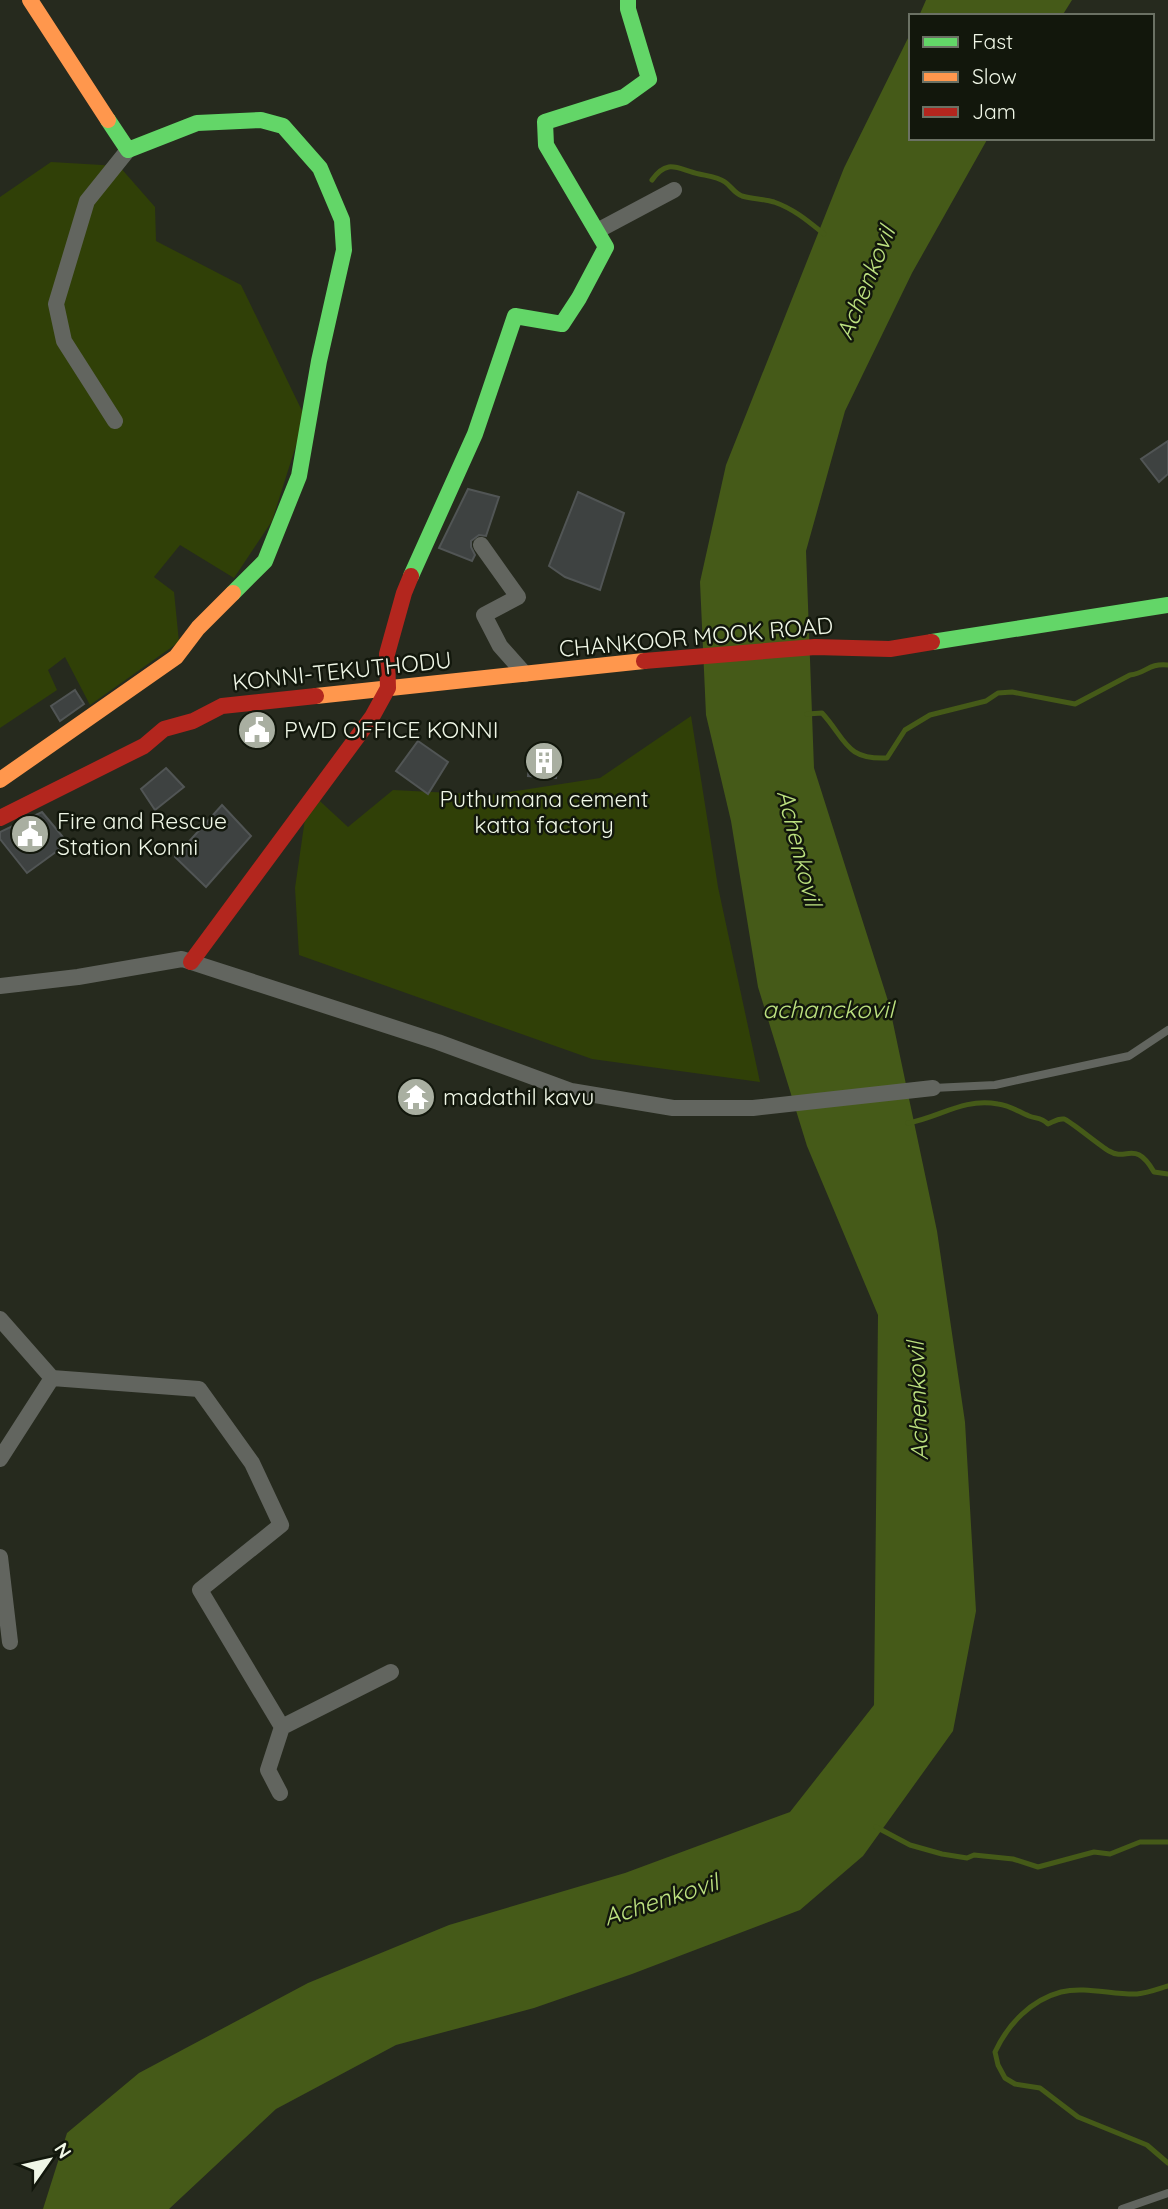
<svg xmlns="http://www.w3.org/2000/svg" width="1168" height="2209" font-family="Quicksand,sans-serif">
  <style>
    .green { fill: #304007 }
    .water { fill: #455a18 }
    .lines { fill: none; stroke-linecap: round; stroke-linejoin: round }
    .stream { stroke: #455a18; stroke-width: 5 }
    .building { fill: #3e4241; stroke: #515555; stroke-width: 2 }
    .lane { stroke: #62655f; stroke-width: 8 }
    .street { stroke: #62655f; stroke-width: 16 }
    .fast { stroke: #63d668; stroke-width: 16 }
    .slow { stroke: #ff974d; stroke-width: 16 }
    .jam { stroke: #b3261e; stroke-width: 16 }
    .labels { text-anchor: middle; stroke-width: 5; stroke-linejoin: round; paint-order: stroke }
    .street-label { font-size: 23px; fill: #f0f7e7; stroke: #12170c }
    .poi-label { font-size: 23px; fill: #f0f7e7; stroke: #12170c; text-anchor: start }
    .water-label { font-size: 24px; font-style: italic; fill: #bde280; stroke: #12170c }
  </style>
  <rect width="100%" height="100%" fill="#262a1e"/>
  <path class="green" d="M 51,162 L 119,166 L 155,207 L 156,241 L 241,285 L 305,417 L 272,521 L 234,578 L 180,545 L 154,577 L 174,592 L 179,642 L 90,705 L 65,657 L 48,670 L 57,690 L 0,728 L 0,197 Z
    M 691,716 L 718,887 L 760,1082 L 592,1059 L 299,955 L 295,888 L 309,791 L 348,827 L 393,790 L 491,795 L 600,778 Z"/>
  <path class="water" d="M 926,0 L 1072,0 L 1062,16 L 919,16 Z
    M 911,32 L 911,138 L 988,138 L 912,273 L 845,411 L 806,551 L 814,768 L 889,1004 L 937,1231 L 965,1422 L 976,1611 L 953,1731 L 863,1856 L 800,1910 L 632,1974 L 534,2008 L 396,2045 L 276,2109 L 169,2209 L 43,2209 L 67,2133 L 139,2073 L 308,1983 L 449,1925 L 625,1873 L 790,1812 L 874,1705 L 878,1315 L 807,1146 L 758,987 L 731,821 L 706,715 L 700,582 L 726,465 L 844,168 Z"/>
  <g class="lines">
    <path class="stream" d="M 652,180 C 668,157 679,170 699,174 C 708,176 718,177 725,182 C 731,186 734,193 742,196 C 752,199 764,199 774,202 C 794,209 808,221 824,234
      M 807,714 L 822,713 C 846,739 845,760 887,758 L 905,730 L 930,715 L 986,701 L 998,693 L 1012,692 L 1075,704 L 1130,675 C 1147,673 1148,663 1168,665
      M 908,1123 C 941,1117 962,1098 998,1104 C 1009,1105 1019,1112 1029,1116 C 1037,1119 1041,1117 1048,1124 C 1053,1122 1058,1118 1064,1119 C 1069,1120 1100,1146 1109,1151 C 1127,1162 1135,1139 1154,1172 L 1168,1174
      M 876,1827 L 910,1845 L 942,1854 L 967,1858 L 974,1855 L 1013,1859 L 1038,1867 L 1094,1852 L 1110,1854 L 1140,1842 L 1168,1842
      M 1168,1986 C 1158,1989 1148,1993 1137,1994 C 1113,1995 1085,1986 1061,1992 C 1031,2000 1008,2024 995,2052 L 998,2065 L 1005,2078 L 1015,2084 L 1040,2088 L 1078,2117 L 1147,2145 L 1168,2163"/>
  </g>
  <path class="building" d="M 1168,441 L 1168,474 L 1159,482 L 1141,459 Z
    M 468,489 L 499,497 L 486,536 L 479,535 L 471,541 L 471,547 L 475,555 L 472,561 L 439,548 Z
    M 578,492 L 624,513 L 600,590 L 565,577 L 549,566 Z
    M 75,690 L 84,704 L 60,721 L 51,706 Z
    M 418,741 L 448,762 L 428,794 L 396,771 Z
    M 530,752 L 559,756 L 556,778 L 528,776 Z
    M 166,768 L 184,787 L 155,810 L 141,789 Z
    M 222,805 L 251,836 L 206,887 L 175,857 Z
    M 42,812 L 68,843 L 27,873 L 0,839 L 0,832 Z"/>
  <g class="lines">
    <path class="lane" d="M 933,1088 L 995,1085 L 1129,1056 L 1168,1030
      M 1122,2209 L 1168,2193"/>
    <path class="street" d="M 597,231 L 674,190
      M 115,421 L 64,341 L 56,304 L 87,201 L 128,150
      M 481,545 L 518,597 L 484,615 L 500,646 L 525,674
      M 0,986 L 78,977 L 182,959 L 438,1042 L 571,1091 L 673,1108 L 753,1108 L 933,1088
      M 0,1319 L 52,1378 L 0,1459
      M 52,1378 L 199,1389 L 252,1463 L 281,1525 L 200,1590 L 282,1727 L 268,1770 L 280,1793
      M 0,1557 L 10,1642
      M 282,1727 L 391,1672"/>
    <path class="fast" d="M 108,120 L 128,150 L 197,123 L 261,120 L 283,126 L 320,168 L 342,220 L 344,250 L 319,361 L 299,476 L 265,561 L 233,593
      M 411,576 L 475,434 L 515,316 L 562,324 L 579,298 L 606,247 L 546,145 L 545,122 L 624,97 L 649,79 L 628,9 L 628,0
      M 932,642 L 1168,605"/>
    <path class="slow" d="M 30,0 L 108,120
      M 316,696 L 644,661
      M 0,780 L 176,657 L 198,628 L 233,593"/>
    <path class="jam" d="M 644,661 L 815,647 L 890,649 L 932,642
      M 0,818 L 144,746 L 164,729 L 193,721 L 222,706 L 316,696
      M 191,962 L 372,717 L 388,688 L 387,654 L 404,593 L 411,576"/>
  </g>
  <defs>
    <symbol id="civic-disc" viewBox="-11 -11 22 22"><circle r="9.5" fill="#a9afa1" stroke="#12170c"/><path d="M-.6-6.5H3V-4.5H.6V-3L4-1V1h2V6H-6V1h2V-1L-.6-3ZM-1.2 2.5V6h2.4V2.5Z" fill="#fff"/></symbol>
    <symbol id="building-disc" viewBox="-11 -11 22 22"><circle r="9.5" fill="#a9afa1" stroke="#12170c"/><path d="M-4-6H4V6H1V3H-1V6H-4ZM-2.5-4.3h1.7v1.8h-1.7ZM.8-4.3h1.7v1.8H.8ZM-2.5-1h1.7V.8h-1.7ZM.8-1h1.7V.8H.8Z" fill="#fff"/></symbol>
    <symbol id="temple-disc" viewBox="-11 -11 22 22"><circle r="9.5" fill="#a9afa1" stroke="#12170c"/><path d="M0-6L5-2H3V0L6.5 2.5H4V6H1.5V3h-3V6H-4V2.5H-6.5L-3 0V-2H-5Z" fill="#fff"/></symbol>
  </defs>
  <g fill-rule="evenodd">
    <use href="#civic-disc" x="235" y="708" width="44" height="44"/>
    <use href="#building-disc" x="522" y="739" width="44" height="44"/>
    <use href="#civic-disc" x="8" y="812" width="44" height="44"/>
    <use href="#temple-disc" x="394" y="1075" width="44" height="44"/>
  </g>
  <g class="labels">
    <g class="street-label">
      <text transform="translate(696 637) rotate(-5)" y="8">CHANKOOR MOOK ROAD</text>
      <text transform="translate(342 671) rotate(-6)" y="8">KONNI-TEKUTHODU</text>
    </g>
    <g class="poi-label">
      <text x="284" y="738">PWD OFFICE KONNI</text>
      <text x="544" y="807" text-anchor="middle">Puthumana cement<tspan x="544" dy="26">katta factory</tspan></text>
      <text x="57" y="829">Fire and Rescue<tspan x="57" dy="26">Station Konni</tspan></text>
      <text x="443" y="1105">madathil kavu</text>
    </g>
    <g class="water-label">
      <text transform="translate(866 283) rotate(-68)" y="8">Achenkovil</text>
      <text transform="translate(799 848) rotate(76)" y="8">Achenkovil</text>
      <text x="828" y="1018">achanckovil</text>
      <text transform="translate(918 1401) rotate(-92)" y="8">Achenkovil</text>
      <text transform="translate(661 1900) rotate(-18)" y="8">Achenkovil</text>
    </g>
  </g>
  <rect x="909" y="14" width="245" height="126" fill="#12170c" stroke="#6b7164" stroke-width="2"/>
  <rect x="923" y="37" width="35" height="10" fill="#63d668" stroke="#6b7164" stroke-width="2"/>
  <text x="972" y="49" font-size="21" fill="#f0f7e7">Fast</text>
  <rect x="923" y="72" width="35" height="10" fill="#ff974d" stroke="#6b7164" stroke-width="2"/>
  <text x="972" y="84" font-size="21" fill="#f0f7e7">Slow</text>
  <rect x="923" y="107" width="35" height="10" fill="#b3261e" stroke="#6b7164" stroke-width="2"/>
  <text x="972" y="119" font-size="21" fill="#f0f7e7">Jam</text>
  <g transform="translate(49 2160) rotate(56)" stroke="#12170c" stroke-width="5" paint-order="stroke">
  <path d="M0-5L12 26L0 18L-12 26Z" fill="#f0f7e7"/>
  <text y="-10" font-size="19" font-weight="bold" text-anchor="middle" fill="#f0f7e7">N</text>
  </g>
</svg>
